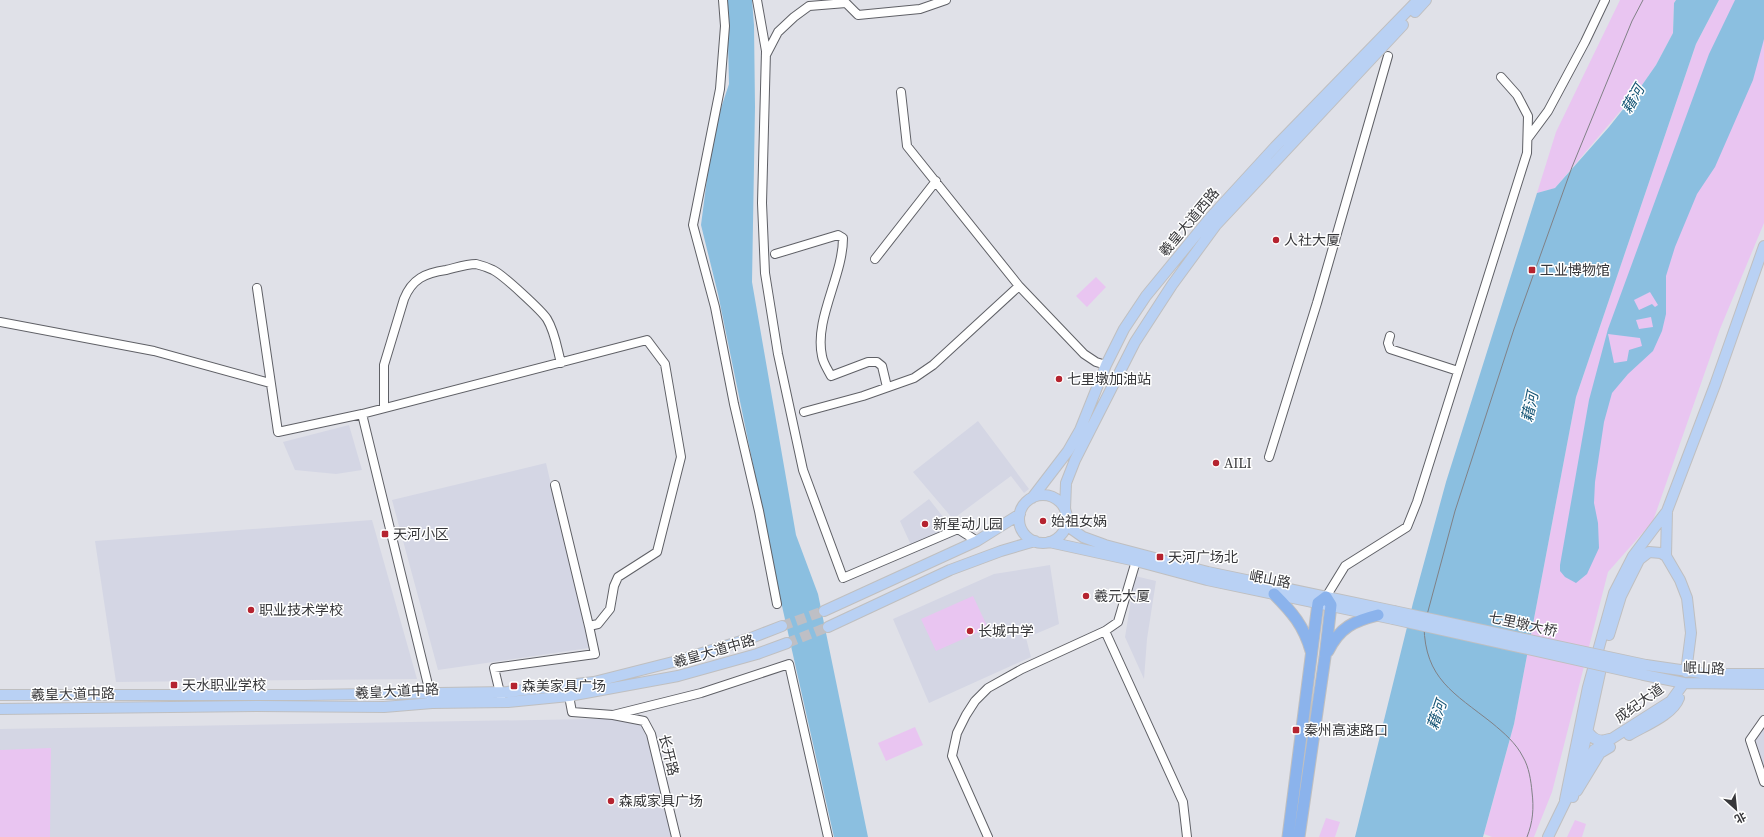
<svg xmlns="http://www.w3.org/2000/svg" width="1764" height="837" font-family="'Source Serif 4','Noto Sans SC',serif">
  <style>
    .built { fill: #d4d6e4 }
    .green { fill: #e9c5f1 }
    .water { fill: #8bbfe0; fill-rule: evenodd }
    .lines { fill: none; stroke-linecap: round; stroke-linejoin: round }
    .major-tunnel { stroke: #bebfc5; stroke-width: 10; stroke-dasharray: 10 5; stroke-linecap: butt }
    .minor-casing { stroke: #5f6066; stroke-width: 10 }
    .major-casing { stroke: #bfbfc0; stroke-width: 12 }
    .highway-casing { stroke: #bfbfc0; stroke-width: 13 }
    .minor { stroke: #fff; stroke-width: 8 }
    .major { stroke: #b9d1f4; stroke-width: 10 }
    .highway { stroke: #8bb3ec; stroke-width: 11 }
    .tram { stroke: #808186; stroke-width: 1 }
    .major-bridge-casing { stroke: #bfbfc0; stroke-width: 12; stroke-linecap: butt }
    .major-bridge { stroke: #b9d1f4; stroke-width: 10 }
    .poi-dot { fill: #b5232f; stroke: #fff; stroke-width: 1.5 }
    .labels { text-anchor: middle; stroke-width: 3; stroke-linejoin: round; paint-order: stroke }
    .street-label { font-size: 14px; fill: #37373a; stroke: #fff }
    .poi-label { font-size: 14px; fill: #37373a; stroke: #fff; text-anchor: start }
    .water-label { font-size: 15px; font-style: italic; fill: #175676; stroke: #fff }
  </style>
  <rect width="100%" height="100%" fill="#e0e1e8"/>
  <path class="built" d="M 978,421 L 1029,489 L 1024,493 L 1011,476 L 953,519 L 913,472 Z
    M 349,425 L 362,470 L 336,474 L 295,470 L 283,442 Z
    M 546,463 L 589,648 L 438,670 L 392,500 Z
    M 929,499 L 951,527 L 911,545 L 900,521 Z
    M 372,520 L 417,679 L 116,682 L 95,541 Z
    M 1050,565 L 1059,624 L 1026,638 L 1031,657 L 929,703 L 893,619 L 994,574 Z
    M 1135,576 L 1156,581 L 1147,639 L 1144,679 L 1125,637 Z
    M 648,718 L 674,837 L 0,837 L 0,729 Z
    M 1764,724 L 1764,784 L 1749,742 Z"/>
  <path class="green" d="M 1620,0 L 1676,0 L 1674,3 L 1673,33 L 1656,65 L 1640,88 L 1555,188 L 1537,193 L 1556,132 Z
    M 1719,0 L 1764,0 L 1764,223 L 1720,329 L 1653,521 L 1608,572 L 1552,792 L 1534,837 L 1492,837 L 1484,834 L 1514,724 L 1576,397 L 1696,44 Z
    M 1096,277 L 1106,287 L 1087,307 L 1076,296 Z
    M 973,596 L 988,628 L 936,651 L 921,619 Z
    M 915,727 L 923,745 L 886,761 L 878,743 Z
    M 51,748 L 50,837 L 0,837 L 0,750 Z
    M 1326,818 L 1340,822 L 1335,837 L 1319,837 Z
    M 1575,820 L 1586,824 L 1582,837 L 1567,837 Z"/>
  <path class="water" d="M 727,0 L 752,0 L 754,25 L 755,107 L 752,282 L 796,535 L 818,594 L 868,837 L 834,837 L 782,606 L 718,294 L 701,225 L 713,132 L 729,84 Z
    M 1676,0 L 1719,0 L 1696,44 L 1576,397 L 1514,724 L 1483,837 L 1355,837 L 1413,603 L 1446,482 L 1537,193 L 1555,188 L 1609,127 L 1640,88 L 1656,65 L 1673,33 L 1674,3 Z
    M 1735,0 L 1764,0 L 1764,39 L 1753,80 L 1715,167 L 1697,194 L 1675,247 L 1666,276 L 1666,314 L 1662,331 L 1653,351 L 1628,374 L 1612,393 L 1604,422 L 1595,482 L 1594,503 L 1598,523 L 1599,548 L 1587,574 L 1576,583 L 1565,577 L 1560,571 L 1560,565 L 1589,400 L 1608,329 L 1709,54 ZM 1650,292 L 1658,305 L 1655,307 L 1652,304 L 1639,310 L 1634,300 ZM 1651,317 L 1653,327 L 1639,329 L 1636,320 ZM 1608,334 L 1640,338 L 1642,346 L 1629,350 L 1627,361 L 1614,363 Z"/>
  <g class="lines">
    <path class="major-tunnel" d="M 782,626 L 824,611
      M 787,643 L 828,627"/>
    <defs>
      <path id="minor" d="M 723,0 L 725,26 L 720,89 L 693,225 L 715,307 L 734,404 L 759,511 L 777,604
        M 757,0 L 766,51 L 762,203 L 765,273 L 778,354 L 803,470 L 843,578 L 958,529 L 977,541
        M 766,55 L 778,32 L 794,17 L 809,6 L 846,3 L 858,15 L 920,9 L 946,0
        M 901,92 L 907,146 L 1019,286 L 1084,354 L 1096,362 L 1106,365
        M 1528,138 L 1548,111 L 1585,42 L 1605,0
        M 775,254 L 838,235 L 843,238 C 843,276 814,319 822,356 C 823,363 828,370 831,376 L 868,362 L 877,362 L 882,366 L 887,387
        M 875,259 L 936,181
        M 257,288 L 278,432 L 362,414 L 647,340 L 665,364 L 681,457 L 657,552 L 618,577 L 614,586 L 610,609 L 598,624 L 589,626 L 595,654 L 494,668 L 501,697
        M 0,322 L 154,351 L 270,383
        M 1390,336 L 1388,343 L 1390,349 L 1458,371
        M 384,408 L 384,365 L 404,299 C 412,279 425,273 446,270 C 455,268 466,264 476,264 C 480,265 489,268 493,270 C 502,274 542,311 547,319 C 555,332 557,348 561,363
        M 804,412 L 863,396 L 914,378 L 933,365 L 1019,286
        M 362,414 L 431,697
        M 1269,457 L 1317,303 L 1388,56
        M 555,485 L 589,626
        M 1326,597 L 1345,566 L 1407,527 L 1417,502 L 1527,153 L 1528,116 L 1517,95 L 1501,77
        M 1105,631 L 1183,802 L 1187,837
        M 569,696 L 572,712 L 613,715 L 644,721 L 651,734 L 676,837
        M 613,715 L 701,693 L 789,664 L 828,837
        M 1764,720 L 1750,740 L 1764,782
        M 988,837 L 952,756 L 957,733 L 966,715 L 975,701 L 988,688 L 1022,669 L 1105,631 L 1118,622 L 1136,561"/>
      <path id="major" d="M 1415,12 L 1426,0
        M1019 519a24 24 0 1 1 48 0a24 24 0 1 1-48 0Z
        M 1032,498 L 1068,451 L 1080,430 L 1106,365 L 1124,329 L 1146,296 L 1210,218 L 1275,147 L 1418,0
        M 1065,510 L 1066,483 L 1075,460 L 1135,342 L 1172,285 L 1216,225 L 1403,25
        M 1066,525 L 1083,537 L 1105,545 L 1208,572 L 1394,611
        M 1049,542 L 1136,561 L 1207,580 L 1393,619
        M 1666,556 L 1667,511
        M 1640,559 L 1649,552 L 1661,553 L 1666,556 L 1680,580 L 1687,598 L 1691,633 L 1686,672
        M 824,611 L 977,541 L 1020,514
        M 828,627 L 950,570 L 1001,551 L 1035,541
        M 1609,635 L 1621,596 L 1640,558
        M 1646,665 L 1708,674 L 1764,674
        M 1644,675 L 1684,683 L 1764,684
        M 0,695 L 305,695 L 507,692 L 594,682 L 673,662 L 751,638 L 782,626
        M 0,709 L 257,706 L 384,707 L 432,703 L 508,702 L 569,696 L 678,676 L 757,654 L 787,643
        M 1587,730 C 1592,739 1599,743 1609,739
        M 1629,735 C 1644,726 1673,715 1679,698
        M 1582,771 L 1594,750 L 1671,701 L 1684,683
        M 1577,791 L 1600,753 L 1610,747
        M 1573,797 L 1603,659
        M 1565,800 L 1588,687 L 1614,593 L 1633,556 L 1667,511 L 1715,385 L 1764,246
        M 1548,837 L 1569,794"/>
      <path id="highway" d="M 1274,594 C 1292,612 1304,626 1311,651
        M 1328,651 C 1340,627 1354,621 1378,615
        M 1288,837 L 1318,603 L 1326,597 L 1331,605 L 1325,657 L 1299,837"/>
    </defs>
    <use href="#minor" class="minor-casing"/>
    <use href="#major" class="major-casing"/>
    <use href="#highway" class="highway-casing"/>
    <use href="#minor" class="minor"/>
    <use href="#major" class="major"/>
    <use href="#highway" class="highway"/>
    <path class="tram" d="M 1527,837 C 1533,822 1534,808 1532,792 C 1531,781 1529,767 1523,757 C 1516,743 1504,733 1492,723 C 1454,693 1425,679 1424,626 L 1455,511 L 1514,329 L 1572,167 L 1632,21 L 1643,0"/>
    <defs>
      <path id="major-bridge" d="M 1394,611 L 1646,665
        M 1393,619 L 1644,675"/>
    </defs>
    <use href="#major-bridge" class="major-bridge-casing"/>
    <use href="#major-bridge" class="major-bridge"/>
  </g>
  <g class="poi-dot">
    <circle cx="1276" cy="240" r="4"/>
    <rect x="1528" y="266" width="8" height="8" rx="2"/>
    <circle cx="1059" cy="379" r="4"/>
    <circle cx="1216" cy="463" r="4"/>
    <circle cx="1043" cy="521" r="4"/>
    <circle cx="925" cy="524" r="4"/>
    <rect x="381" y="530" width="8" height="8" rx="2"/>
    <rect x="1156" y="553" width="8" height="8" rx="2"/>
    <circle cx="1086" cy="596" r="4"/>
    <circle cx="251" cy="610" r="4"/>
    <circle cx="970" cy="631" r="4"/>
    <rect x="170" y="681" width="8" height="8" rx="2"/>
    <rect x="510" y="682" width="8" height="8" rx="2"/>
    <rect x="1292" y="726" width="8" height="8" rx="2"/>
    <circle cx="611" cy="801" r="4"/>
  </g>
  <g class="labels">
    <g class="street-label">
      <text transform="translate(1189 222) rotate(-50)" y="5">羲皇大道西路</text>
      <text transform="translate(1270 579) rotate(11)" y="5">岷山路</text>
      <text transform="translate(1523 624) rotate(12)" y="5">七里墩大桥</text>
      <text transform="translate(714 651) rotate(-16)" y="5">羲皇大道中路</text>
      <text transform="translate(1704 668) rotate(2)" y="5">岷山路</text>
      <text transform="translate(397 691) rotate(-3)" y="5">羲皇大道中路</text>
      <text transform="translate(73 694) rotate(-1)" y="5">羲皇大道中路</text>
      <text transform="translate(1639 703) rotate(-35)" y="5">成纪大道</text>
      <text transform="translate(669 755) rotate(76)" y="5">长开路</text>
    </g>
    <g class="poi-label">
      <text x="1284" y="245">人社大厦</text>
      <text x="1540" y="275">工业博物馆</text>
      <text x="1067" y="384">七里墩加油站</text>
      <text x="1224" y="468">AILI</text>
      <text x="1051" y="526">始祖女娲</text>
      <text x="933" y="529">新星动儿园</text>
      <text x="393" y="539">天河小区</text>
      <text x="1168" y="562">天河广场北</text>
      <text x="1094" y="601">羲元大厦</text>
      <text x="259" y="615">职业技术学校</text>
      <text x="978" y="636">长城中学</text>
      <text x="182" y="690">天水职业学校</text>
      <text x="522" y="691">森美家具广场</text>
      <text x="1304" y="735">秦州高速路口</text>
      <text x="619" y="806">森威家具广场</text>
    </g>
    <g class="water-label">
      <text transform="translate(1633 99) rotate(-60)" y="5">藉河</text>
      <text transform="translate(1530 407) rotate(-78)" y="5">藉河</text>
      <text transform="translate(1437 715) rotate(-71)" y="5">藉河</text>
    </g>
  </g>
  <g transform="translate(1736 809) rotate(153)" stroke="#ffffff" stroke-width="3" paint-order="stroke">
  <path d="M0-3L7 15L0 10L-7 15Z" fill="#37373a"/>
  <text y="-6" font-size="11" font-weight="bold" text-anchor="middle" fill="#37373a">北</text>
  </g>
</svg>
